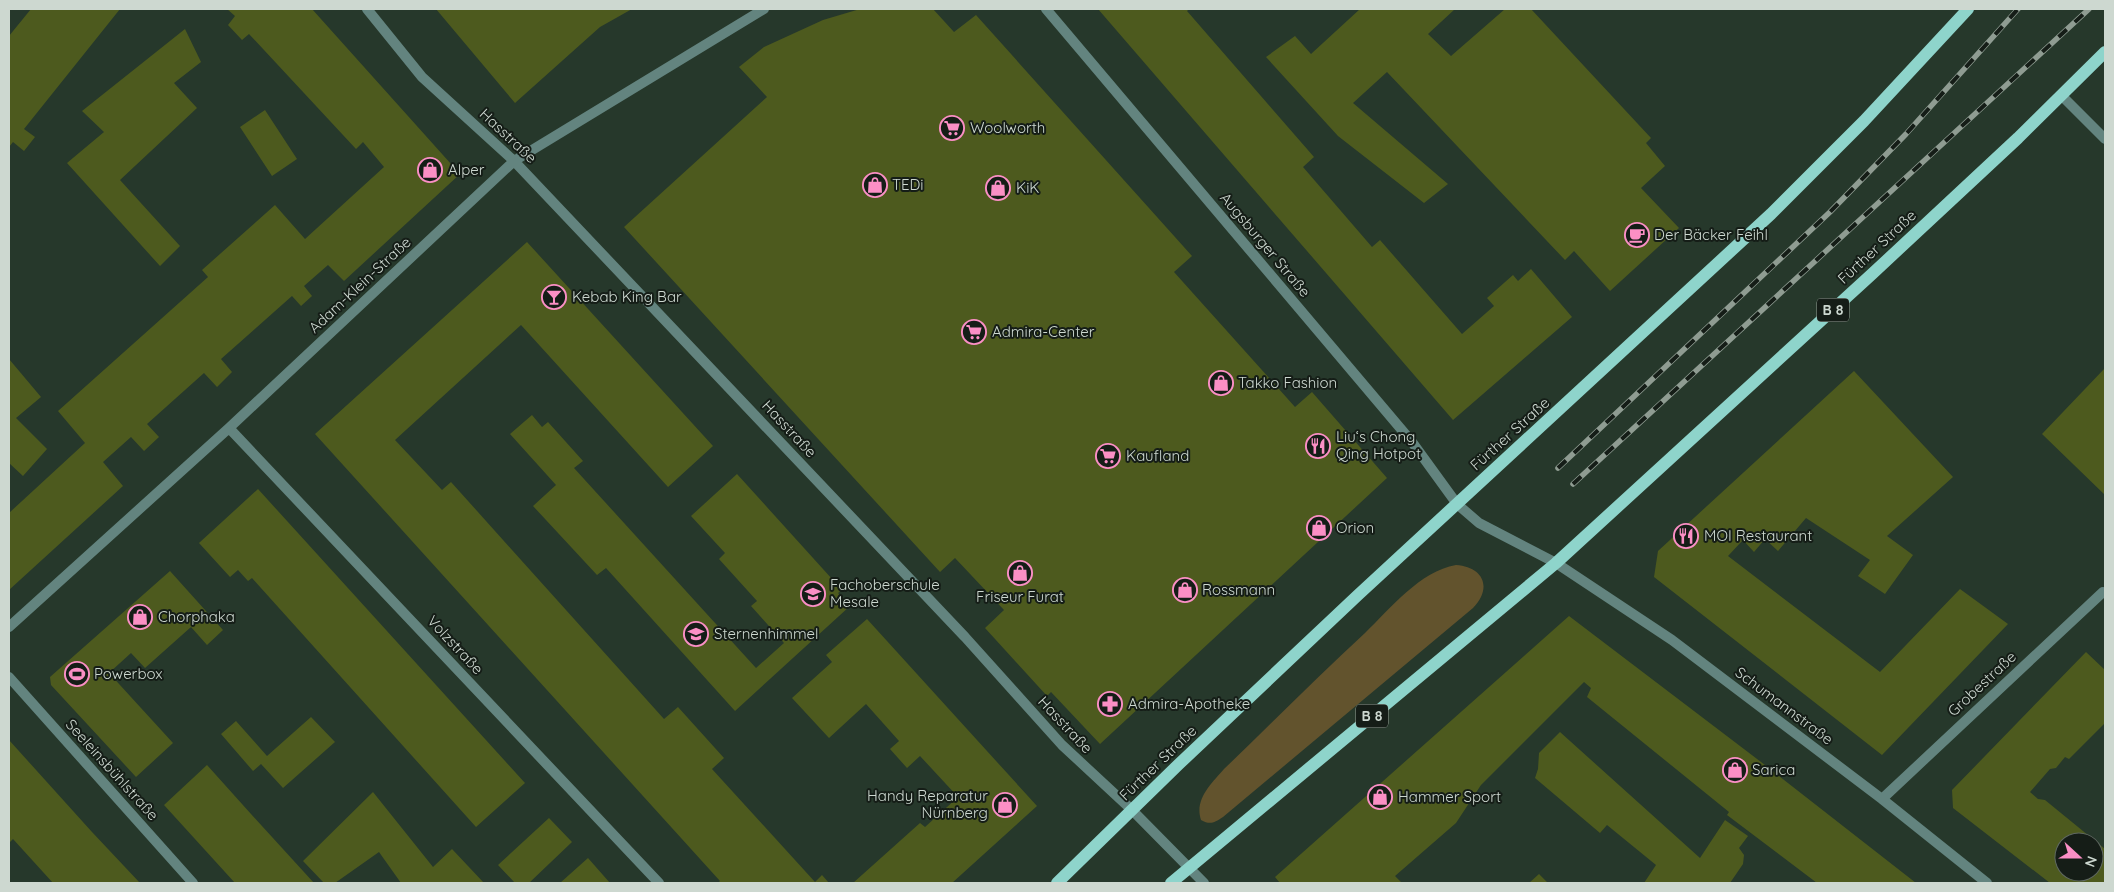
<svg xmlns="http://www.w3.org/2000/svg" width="2114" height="892" font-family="Quicksand,sans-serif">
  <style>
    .green { fill: #62532d }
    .building { fill: #4d5a1e; fill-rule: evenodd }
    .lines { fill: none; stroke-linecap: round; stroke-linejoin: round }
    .street { stroke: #63847f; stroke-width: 10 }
    .primary { stroke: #8ed4cb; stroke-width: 12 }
    .rail-casing { stroke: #8f9c92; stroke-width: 5.5 }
    .rail { stroke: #151d17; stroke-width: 4; stroke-dasharray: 11; stroke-linecap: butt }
    .labels { text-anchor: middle; stroke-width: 4; stroke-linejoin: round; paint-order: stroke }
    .shield { fill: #151d17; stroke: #96a098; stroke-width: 1 }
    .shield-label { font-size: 14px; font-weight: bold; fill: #cdd8d0 }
    .poi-label { font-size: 15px; fill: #cdd8d0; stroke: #151d17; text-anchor: start }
    .street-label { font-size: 15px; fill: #cdd8d0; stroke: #151d17 }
  </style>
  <rect width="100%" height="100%" fill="#26382b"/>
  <path class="green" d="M 1456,565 C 1483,567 1493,587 1473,608 L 1223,817 C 1214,823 1210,825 1201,820 C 1194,799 1212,783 1224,769 C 1271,724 1317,677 1365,633 C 1390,609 1420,571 1456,565 Z"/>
  <path class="building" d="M 31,9 L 120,9 L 24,129 L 35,137 L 24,151 L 13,142 L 9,147 L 9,36 Z
    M 227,9 L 312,9 L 460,174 L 344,281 L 328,265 L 304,286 L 312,296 L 301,306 L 292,296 L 221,359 L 232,372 L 217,387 L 204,373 L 147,424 L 159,437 L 144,451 L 131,437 L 103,462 L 123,486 L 9,590 L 9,513 L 85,443 L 58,411 L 208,277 L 202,270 L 275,205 L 305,239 L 384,167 L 363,142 L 356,149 L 249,34 L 242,40 L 228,25 L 235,16 Z
    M 436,9 L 632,9 L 600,27 L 515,103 Z
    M 860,9 L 933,9 L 954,32 L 976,15 L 1192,256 L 1174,272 L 1295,407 L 1312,392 L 1387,478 L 1100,744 L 1051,692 L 1047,696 L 985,628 L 1004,610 L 955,558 L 940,572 L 624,227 L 767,97 L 739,67 L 764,47 L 823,20 Z
    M 1098,9 L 1189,9 L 1187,11 L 1314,157 L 1303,167 L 1372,247 L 1380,240 L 1462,334 L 1494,306 L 1487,298 L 1513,275 L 1518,281 L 1531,269 L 1572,317 L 1453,420 Z
    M 1360,9 L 1455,9 L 1428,34 L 1451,56 L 1505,9 L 1531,9 L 1651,138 L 1646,143 L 1665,166 L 1641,188 L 1679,228 L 1610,291 L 1574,251 L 1565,260 L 1387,72 L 1353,103 L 1448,184 L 1424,203 L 1338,136 L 1266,57 L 1295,36 L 1311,54 Z
    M 185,29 L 201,62 L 174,83 L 197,108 L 120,180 L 180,246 L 160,266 L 67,163 L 104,132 L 82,111 Z
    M 265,110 L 297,159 L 272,176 L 240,127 Z
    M 527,242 L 713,446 L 668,487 L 521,325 L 395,440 L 442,490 L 451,482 L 664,719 L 678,707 L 724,758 L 712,769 L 815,882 L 822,875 L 829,883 L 718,883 L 720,881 L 315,434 Z
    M 9,359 L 41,397 L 16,418 L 47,449 L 23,476 L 9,463 Z
    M 2105,368 L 2105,495 L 2042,434 Z
    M 1854,371 L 1953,477 L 1887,536 L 1913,555 L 1885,594 L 1858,576 L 1870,560 L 1806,518 L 1778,551 L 1765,539 L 1754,552 L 1743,540 L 1728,556 L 1880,672 L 1960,589 L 2008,624 L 1882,755 L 1654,577 L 1658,551 Z
    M 532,415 L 542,427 L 548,422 L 583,461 L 574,468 L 756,668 L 784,643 L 751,606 L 757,601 L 719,559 L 725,553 L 691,516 L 737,474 L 842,590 L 838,593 L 850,606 L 735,711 L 606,568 L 597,575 L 533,506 L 556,485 L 510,434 Z
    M 258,489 L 525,783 L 476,827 L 252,578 L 248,581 L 238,570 L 230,577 L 199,543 Z
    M 170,571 L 223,630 L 207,645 L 191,627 L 145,668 L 131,653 L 109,673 L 173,743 L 136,777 L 51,685 L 50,677 Z
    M 1569,616 L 1765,765 L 1916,883 L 1817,883 L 1727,815 L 1729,812 L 1587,697 L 1591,688 L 1584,682 L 1481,785 L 1456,823 L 1395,876 L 1402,883 L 1280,883 L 1275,877 Z
    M 867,619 L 1037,806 L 952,883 L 853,883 L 920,823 L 925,827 L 958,797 L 920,756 L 907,768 L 890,749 L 899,741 L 866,704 L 829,738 L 792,698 L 832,662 L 826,655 Z
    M 2086,652 L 2105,670 L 2105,723 L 2069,759 L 2065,757 L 2056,768 L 2050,769 L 2030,792 L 2038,799 L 2045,800 L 2105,849 L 2105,883 L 2050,883 L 1953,808 L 1952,790 ZM 2064,842 L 2094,842 L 2094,872 L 2064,872 Z
    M 311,717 L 335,742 L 283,788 L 261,764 L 253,771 L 221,734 L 236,721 L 267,756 Z
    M 1560,732 L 1700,858 L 1725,820 L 1748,836 L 1739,848 L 1744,855 L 1743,864 L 1730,883 L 1644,883 L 1656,865 L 1607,825 L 1600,833 L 1535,778 L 1538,769 L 1539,753 Z
    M 9,740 L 92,832 L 140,883 L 53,883 L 13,839 L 9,843 Z
    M 207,765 L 251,814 L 314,883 L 235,883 L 164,805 Z
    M 373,792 L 433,867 L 452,849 L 484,883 L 401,883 L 379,852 L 335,883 L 324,883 L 303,861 Z
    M 549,818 L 572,842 L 529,883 L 515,883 L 498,865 Z
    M 588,858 L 610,883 L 560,883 Z
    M 1539,874 L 1548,883 L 1529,883 Z"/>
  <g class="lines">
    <path class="street" d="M 367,9 L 422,77 L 514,161 L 965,637 L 1062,745 L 1132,810 L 1204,883
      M 1046,9 L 1412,442 L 1457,504 L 1479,523 L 1556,563 L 1672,640 L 1882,799 L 1987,883
      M 2061,95 L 2105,139
      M 229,428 L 659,883
      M 9,627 L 229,428 L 514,161 L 764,9
      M 9,677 L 193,883
      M 1882,799 L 2103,592"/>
    <path class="primary" d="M 1057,883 L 1179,764 L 1358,595 L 1771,214 L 1864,121 L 1968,9
      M 1171,883 L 1556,563 L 1872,274 L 2018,138 L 2105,52"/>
    <defs>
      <path id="rail" d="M 1558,468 L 1830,212 L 1906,134 L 2018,9
        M 1573,484 L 2089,9"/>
    </defs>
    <use href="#rail" class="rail-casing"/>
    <use href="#rail" class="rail"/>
  </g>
  <defs>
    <symbol id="supermarket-ring" viewBox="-11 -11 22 22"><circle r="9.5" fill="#151d17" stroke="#fb8fc5" stroke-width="1.5"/><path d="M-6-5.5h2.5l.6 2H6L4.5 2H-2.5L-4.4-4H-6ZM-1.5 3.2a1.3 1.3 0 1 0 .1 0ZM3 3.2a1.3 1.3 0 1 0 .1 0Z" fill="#fb8fc5"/></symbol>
    <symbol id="shop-ring" viewBox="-11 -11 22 22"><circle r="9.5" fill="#151d17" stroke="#fb8fc5" stroke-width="1.5"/><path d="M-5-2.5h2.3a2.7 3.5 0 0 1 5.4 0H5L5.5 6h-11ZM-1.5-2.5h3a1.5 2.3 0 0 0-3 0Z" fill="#fb8fc5"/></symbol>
    <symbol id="cafe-ring" viewBox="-11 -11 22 22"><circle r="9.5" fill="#151d17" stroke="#fb8fc5" stroke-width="1.5"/><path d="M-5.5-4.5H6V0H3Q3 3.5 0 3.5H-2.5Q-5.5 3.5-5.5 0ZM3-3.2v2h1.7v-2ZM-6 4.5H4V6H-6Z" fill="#fb8fc5"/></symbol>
    <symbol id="bar-ring" viewBox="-11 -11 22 22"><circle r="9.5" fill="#151d17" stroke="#fb8fc5" stroke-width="1.5"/><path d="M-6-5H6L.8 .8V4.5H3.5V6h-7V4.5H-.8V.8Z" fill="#fb8fc5"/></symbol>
    <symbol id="restaurant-ring" viewBox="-11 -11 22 22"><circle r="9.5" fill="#151d17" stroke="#fb8fc5" stroke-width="1.5"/><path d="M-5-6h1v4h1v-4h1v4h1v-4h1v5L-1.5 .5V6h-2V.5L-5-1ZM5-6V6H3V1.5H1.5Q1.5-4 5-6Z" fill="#fb8fc5"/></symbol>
    <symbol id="school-ring" viewBox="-11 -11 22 22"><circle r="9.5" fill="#151d17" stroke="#fb8fc5" stroke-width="1.5"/><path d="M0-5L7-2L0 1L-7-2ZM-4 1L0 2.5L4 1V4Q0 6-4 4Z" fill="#fb8fc5"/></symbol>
    <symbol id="stadium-ring" viewBox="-11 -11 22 22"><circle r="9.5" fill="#151d17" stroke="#fb8fc5" stroke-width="1.5"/><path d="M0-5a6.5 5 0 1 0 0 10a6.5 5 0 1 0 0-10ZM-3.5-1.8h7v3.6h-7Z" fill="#fb8fc5"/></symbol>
    <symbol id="pharmacy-ring" viewBox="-11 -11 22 22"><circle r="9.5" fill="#151d17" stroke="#fb8fc5" stroke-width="1.5"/><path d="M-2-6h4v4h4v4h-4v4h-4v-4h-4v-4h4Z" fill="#fb8fc5"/></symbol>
  </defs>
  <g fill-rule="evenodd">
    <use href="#supermarket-ring" x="938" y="114" width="28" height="28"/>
    <use href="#shop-ring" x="416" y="156" width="28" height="28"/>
    <use href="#shop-ring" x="861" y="171" width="28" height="28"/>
    <use href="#shop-ring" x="984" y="174" width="28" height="28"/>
    <use href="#cafe-ring" x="1623" y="221" width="28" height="28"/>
    <use href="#bar-ring" x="540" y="283" width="28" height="28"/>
    <use href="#supermarket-ring" x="960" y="318" width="28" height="28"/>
    <use href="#shop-ring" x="1207" y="369" width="28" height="28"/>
    <use href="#restaurant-ring" x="1304" y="432" width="28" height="28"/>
    <use href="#supermarket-ring" x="1094" y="442" width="28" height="28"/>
    <use href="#shop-ring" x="1305" y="514" width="28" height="28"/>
    <use href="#restaurant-ring" x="1672" y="522" width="28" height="28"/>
    <use href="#shop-ring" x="1006" y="559" width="28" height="28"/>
    <use href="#shop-ring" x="1171" y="576" width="28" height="28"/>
    <use href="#school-ring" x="799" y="580" width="28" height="28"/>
    <use href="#shop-ring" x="126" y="603" width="28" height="28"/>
    <use href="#school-ring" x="682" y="620" width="28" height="28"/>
    <use href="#stadium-ring" x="63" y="660" width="28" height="28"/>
    <use href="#pharmacy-ring" x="1096" y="690" width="28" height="28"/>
    <use href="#shop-ring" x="1721" y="756" width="28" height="28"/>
    <use href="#shop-ring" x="1366" y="783" width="28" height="28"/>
    <use href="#shop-ring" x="991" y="791" width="28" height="28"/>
  </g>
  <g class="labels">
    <g class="shield">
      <rect x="1817" y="298.5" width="32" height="23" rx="4"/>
      <rect x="1356" y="704.5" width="32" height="23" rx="4"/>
    </g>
    <g class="shield-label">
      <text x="1833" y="315">B 8</text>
      <text x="1372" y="721">B 8</text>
    </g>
    <g class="poi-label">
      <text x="970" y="133">Woolworth</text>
      <text x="448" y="175">Alper</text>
      <text x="892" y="190">TEDi</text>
      <text x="1016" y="193">KiK</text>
      <text x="1654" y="240">Der Bäcker Feihl</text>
      <text x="572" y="302">Kebab King Bar</text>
      <text x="992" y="337">Admira-Center</text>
      <text x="1238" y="388">Takko Fashion</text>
      <text x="1336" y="442">Liu‘s Chong<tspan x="1336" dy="17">Qing Hotpot</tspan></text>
      <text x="1126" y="461">Kaufland</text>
      <text x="1336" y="533">Orion</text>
      <text x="1704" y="541">MOI Restaurant</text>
      <text x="830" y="590">Fachoberschule<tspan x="830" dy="17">Mesale</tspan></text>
      <text x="1202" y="595">Rossmann</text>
      <text x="1020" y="602" text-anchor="middle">Friseur Furat</text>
      <text x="158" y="622">Chorphaka</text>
      <text x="714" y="639">Sternenhimmel</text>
      <text x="94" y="679">Powerbox</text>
      <text x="1128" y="709">Admira-Apotheke</text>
      <text x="1752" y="775">Sarica</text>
      <text x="988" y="801" text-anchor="end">Handy Reparatur<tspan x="988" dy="17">Nürnberg</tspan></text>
      <text x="1398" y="802">Hammer Sport</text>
    </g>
    <g class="street-label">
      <text transform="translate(508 136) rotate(43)" y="5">Hasstraße</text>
      <text transform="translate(1265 245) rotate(50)" y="5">Augsburger Straße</text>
      <text transform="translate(1877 247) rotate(-43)" y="5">Fürther Straße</text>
      <text transform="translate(360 285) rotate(-43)" y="5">Adam-Klein-Straße</text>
      <text transform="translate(789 429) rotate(47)" y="5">Hasstraße</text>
      <text transform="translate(1510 434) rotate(-42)" y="5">Fürther Straße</text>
      <text transform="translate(455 645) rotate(47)" y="5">Volzstraße</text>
      <text transform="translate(1982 684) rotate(-43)" y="5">Grobestraße</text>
      <text transform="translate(1784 706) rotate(37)" y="5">Schumannstraße</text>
      <text transform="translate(1065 725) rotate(47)" y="5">Hasstraße</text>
      <text transform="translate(1158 763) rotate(-44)" y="5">Fürther Straße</text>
      <text transform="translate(112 770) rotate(48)" y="5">Seeleinsbühlstraße</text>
    </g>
  </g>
  <rect width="2114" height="892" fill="none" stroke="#cdd8d0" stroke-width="20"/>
  <g transform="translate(2079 857) rotate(111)"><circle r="24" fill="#151d17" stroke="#5f6861"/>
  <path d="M0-4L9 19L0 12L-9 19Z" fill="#fb8fc5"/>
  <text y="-8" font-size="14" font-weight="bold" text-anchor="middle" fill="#cdd8d0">N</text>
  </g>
</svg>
